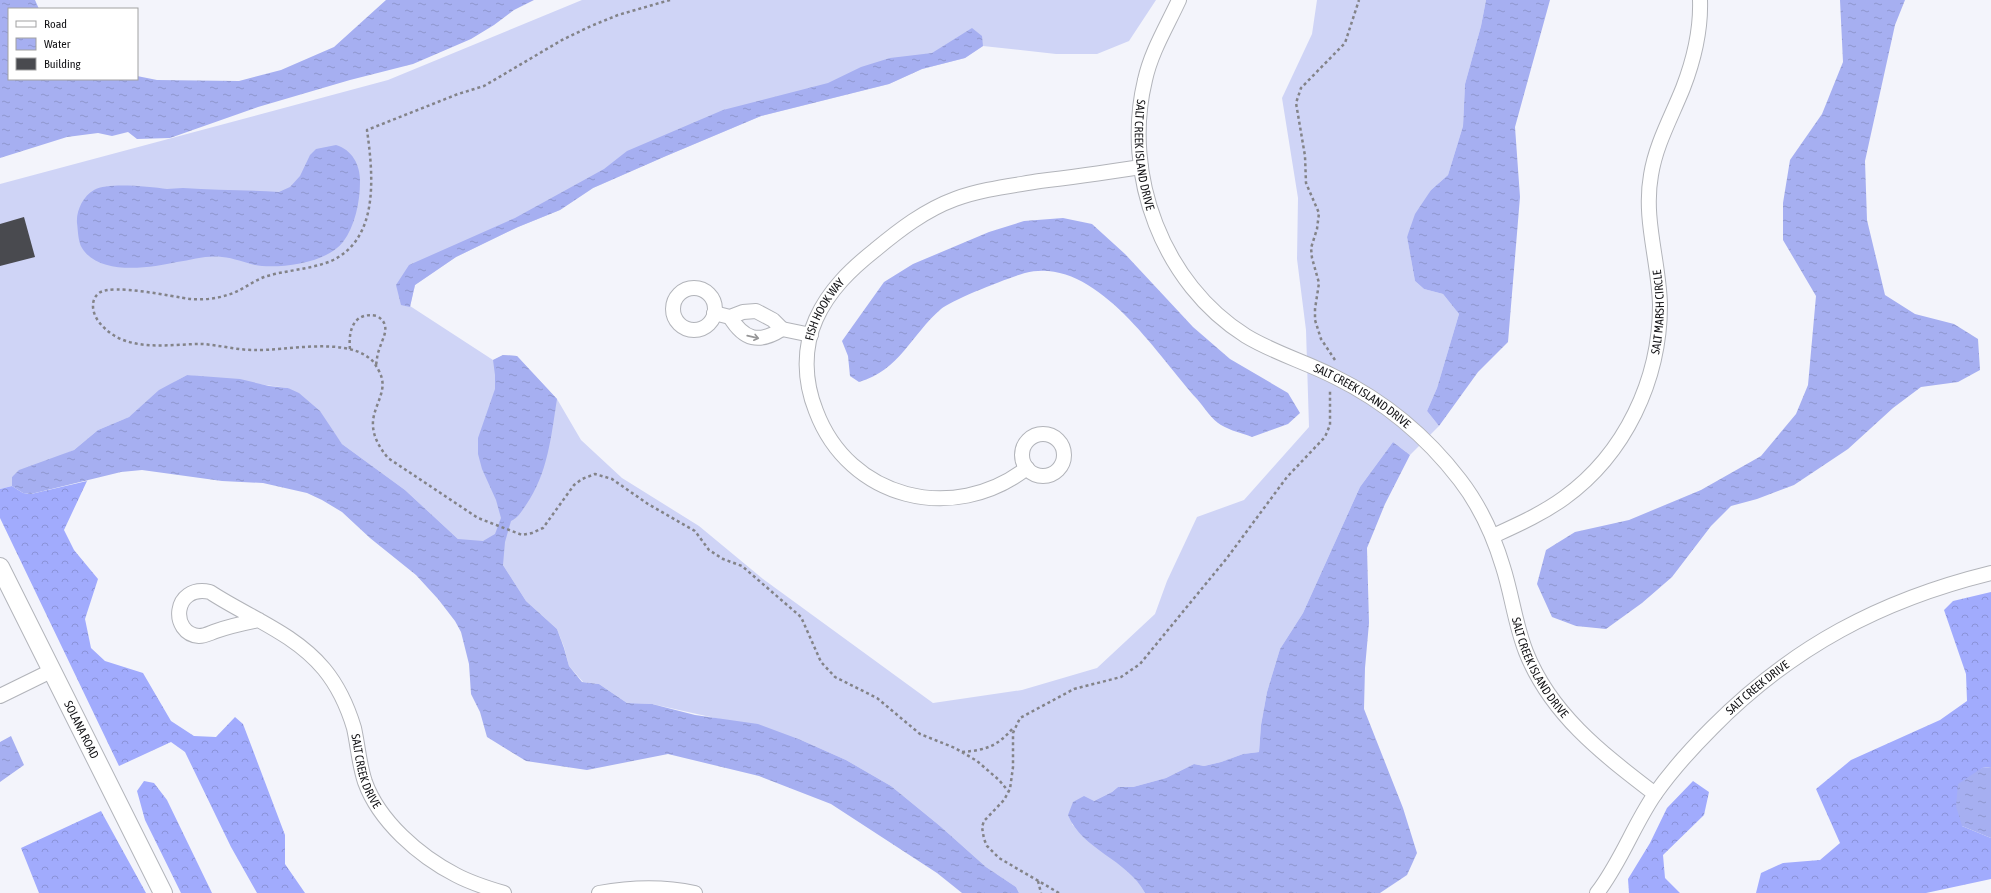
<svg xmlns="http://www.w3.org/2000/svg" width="1991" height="893" font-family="'Asap Condensed',sans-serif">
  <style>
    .grass { fill: #cfd4f6 }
    .forest { fill: url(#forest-crowns) }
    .water { fill: url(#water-ripples) }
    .building { fill: #494a4f }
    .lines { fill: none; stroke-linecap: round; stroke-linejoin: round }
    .minor-casing { stroke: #b2b4ba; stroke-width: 16 }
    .tertiary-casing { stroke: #b2b4ba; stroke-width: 20 }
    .path { stroke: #838388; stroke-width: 2.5; stroke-dasharray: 3 3; stroke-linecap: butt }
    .minor { stroke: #fff; stroke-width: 14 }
    .tertiary { stroke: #fff; stroke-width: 18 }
    .oneway { stroke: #959596 }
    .labels { text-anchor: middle; stroke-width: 4; stroke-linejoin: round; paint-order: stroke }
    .street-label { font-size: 12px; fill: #131316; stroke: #fff }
  </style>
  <defs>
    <pattern id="forest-crowns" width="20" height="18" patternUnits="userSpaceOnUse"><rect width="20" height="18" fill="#a1abfd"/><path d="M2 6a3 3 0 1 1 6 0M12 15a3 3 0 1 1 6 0" fill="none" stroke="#8a92d8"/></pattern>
    <pattern id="water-ripples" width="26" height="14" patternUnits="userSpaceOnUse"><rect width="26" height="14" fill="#a6aff1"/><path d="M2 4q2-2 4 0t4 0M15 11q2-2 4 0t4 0" fill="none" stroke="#8e96ce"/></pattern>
  </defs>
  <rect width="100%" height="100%" fill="#f3f4fb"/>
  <path class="grass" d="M 582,0 L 1156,0 L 1129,41 L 1097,54 L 1056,54 L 983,46 L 965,58 L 922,69 L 889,84 L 761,116 L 666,156 L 593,188 L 560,210 L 518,227 L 456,257 L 415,285 L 410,306 L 493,360 L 503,355 L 517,356 L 557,399 L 581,440 L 622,478 L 699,526 L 763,579 L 933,703 L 1022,690 L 1097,668 L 1155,614 L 1167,581 L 1197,517 L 1244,500 L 1309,427 L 1306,330 L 1297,259 L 1298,198 L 1282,98 L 1312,34 L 1317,0 L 1486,0 L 1481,26 L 1465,84 L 1463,126 L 1448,175 L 1431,190 L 1407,237 L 1415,281 L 1424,289 L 1443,294 L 1459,314 L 1437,388 L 1427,411 L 1439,426 L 1410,455 L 1393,442 L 1360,487 L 1303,613 L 1280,649 L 1267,692 L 1261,725 L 1259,752 L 1243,754 L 1221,762 L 1204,766 L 1194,764 L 1166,778 L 1133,787 L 1118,787 L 1112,792 L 1094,801 L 1072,824 C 1093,850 1129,862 1145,893 L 1019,893 L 1016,887 L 986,867 L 940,826 L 891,786 L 846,760 L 801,740 L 724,720 L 652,704 L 627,703 L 599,684 L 583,682 L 569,666 L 564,647 L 557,629 L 526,601 L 503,565 L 458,539 L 405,490 L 342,444 L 331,429 L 288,388 L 187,375 L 176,381 L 129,417 L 98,430 L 74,450 L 12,477 L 12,486 L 0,489 L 0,184 L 388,80 Z"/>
  <path class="forest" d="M 87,481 L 64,530 L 74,550 L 98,579 L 85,619 L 91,648 L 105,661 L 143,673 L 171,721 L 194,736 L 216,737 L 235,717 L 243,724 L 285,835 L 285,864 L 305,893 L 257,893 L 231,847 L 185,752 L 171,742 L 119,766 L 0,518 L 0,489 L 12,486 L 23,493 L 31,494 Z
    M 1991,592 L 1991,767 L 1982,768 L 1962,826 L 1991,838 L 1991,879 L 1926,893 L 1756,893 L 1761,873 L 1783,863 L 1820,860 L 1840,843 L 1816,789 L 1851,760 L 1940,720 L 1967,701 L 1966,674 L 1944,610 L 1953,601 Z
    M 144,781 L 154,783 L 167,800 L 212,893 L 181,893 L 145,820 L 137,791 Z
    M 1693,781 L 1709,792 L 1704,815 L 1663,855 L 1665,878 L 1680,893 L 1629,893 L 1628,879 L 1650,843 L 1667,808 Z
    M 101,811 L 146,893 L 39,893 L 21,848 Z"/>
  <path class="water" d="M 0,0 L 35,0 L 39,9 L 9,9 L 9,79 L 137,79 L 137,76 L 157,80 L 239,81 L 281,70 L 334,47 L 386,0 L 534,0 L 514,10 L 494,25 L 471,39 L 413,64 L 350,80 L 258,107 L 170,138 L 137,139 L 128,132 L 112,136 L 98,133 L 67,137 L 0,158 Z
    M 1486,0 L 1550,0 L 1515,127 L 1520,197 L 1508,342 L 1478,372 L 1439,426 L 1427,411 L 1437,388 L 1459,314 L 1443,294 L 1424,289 L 1415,281 L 1407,237 L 1415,214 L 1431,190 L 1448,175 L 1463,126 L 1465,84 L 1481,26 Z
    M 1840,0 L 1905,0 L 1895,25 L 1865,161 L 1867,220 L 1885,295 L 1915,314 L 1954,324 L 1978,339 L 1980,370 L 1958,382 L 1921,387 L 1893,408 L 1848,449 L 1794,485 L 1757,499 L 1731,506 L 1711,526 L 1672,577 L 1642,603 L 1606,629 L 1576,626 L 1552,617 L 1537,584 L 1546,550 L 1575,532 L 1629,520 L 1701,490 L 1761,456 L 1796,414 L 1808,385 L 1816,296 L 1783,240 L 1783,203 L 1790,160 L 1822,114 L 1843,62 Z
    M 972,28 L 982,36 L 983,46 L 965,58 L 922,69 L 889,84 L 761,116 L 666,156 L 593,188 L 560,210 L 518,227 L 456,257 L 415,285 L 410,307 L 401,305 L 396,285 L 409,265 L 515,218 L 604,169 L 627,151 L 723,110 L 828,83 L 861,67 L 890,58 L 932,53 Z
    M 336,145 C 352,150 360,164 360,182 C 360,202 355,226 343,242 C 328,262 285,268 262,266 C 249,265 236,258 222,257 C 207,255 192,260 177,262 C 150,268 99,276 82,248 C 78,242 78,230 77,223 C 76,211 83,196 94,190 C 109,182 149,187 167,189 C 172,189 177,188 183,188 C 214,190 247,190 279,192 L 290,187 L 300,176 L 310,155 L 316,149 Z
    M 1063,218 L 1092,224 L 1125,254 L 1193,327 L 1230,359 L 1288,393 L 1300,413 L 1288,424 L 1252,437 C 1242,433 1231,431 1221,425 C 1212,420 1204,407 1197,399 C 1156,354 1096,255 1025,273 C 1010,277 951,300 941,309 C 911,335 900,370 859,382 L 850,376 L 848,356 L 842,341 L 884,282 L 913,264 L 989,232 L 1024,221 Z
    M 503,355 L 517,356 L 557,399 C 551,437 548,473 526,505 C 521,512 519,517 511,521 L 505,542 L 503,565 L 526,601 L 557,629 L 564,648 L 569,666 L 582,682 L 599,684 L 627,703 L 652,704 L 695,715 L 758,724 L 801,740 L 846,760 L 891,786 L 940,826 L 986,867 L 1016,887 L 1019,893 L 962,893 L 937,873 L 831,804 L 759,776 L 668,754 L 587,770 L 526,761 L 487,737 L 480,712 L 471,694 L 469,664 L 461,632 L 455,621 L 438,599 L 416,575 L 370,538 L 342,512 L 322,500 L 307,493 L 263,483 L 222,481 L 142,470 L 121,472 L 31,494 L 23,493 L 12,486 L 12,477 L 19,470 L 74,450 L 98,430 L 129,417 L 159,390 L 187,375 L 240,379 L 269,386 L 288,388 L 299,393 L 320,411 L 342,444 L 405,490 L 458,539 L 483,541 L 495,534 L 501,518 L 496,500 L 482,469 L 478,454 L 478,438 L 495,389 L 495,375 L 493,360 Z
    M 1393,442 L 1410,455 L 1385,504 L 1367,548 L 1369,623 L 1365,668 L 1364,709 L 1403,808 L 1417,853 L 1407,875 L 1380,893 L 1145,893 C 1127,859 1082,850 1068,815 L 1073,802 L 1084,796 L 1094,801 L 1112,792 L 1118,787 L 1133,787 L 1166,778 L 1194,764 L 1204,766 L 1221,762 L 1243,754 L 1259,752 L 1261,725 L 1267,692 L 1280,649 L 1303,613 L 1360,487 Z
    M 11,736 L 24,765 L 0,782 L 0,742 Z
    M 1991,767 L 1991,838 L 1962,826 L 1956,806 L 1958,784 L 1982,768 Z"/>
  <path class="building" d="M 24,217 L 35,257 L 0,266 L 0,224 Z"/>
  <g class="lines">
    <defs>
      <g id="minor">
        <path id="s1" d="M 1179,0 C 1167,26 1151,52 1145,80 C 1122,175 1163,284 1246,336 C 1274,353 1306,362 1335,377 C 1384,401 1427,437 1460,480 C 1480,506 1494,537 1503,567 C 1512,595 1515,624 1526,652 C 1551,715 1603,754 1655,794"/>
        <circle cx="694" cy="309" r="21"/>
        <path d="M 714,313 L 730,317 L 743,312 L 756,311 L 773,320 L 782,329"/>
        <path d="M 730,317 C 744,340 759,344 782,329"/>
        <path d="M 782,329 L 811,335"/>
        <circle cx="1043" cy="455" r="21"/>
        <path id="s2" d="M 1027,468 C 953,525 849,499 816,411 C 804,381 803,348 816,319 C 829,290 851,269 875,250 C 899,230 925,210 955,199 C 982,189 1011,186 1040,181 C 1074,177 1108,172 1141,167"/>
        <path id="s3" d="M 1493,536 C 1517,525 1542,514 1564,498 C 1625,454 1660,380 1660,305 C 1659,261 1643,219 1651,175 C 1656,144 1671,118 1683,88 C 1693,62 1701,29 1700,0"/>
        <path id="s4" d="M 259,620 C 244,623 230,626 216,631 C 210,633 205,636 199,636 C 170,634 172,584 210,592 C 248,617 294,633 324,669 C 338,686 348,708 354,728 C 358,746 359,764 365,782 C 379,821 419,856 456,875 C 471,883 487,888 504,893"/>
        <path d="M 0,696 L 51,671"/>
        <path d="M 599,893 C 632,887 662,886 695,893"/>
        <path id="s5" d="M 1597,893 C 1621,862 1633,826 1655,794 C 1672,770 1692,748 1712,728 C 1792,647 1881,600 1991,573"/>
      </g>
      <g id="tertiary">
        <path id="s6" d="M 0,567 L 163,893"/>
      </g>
    </defs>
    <use href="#minor" class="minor-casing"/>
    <use href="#tertiary" class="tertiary-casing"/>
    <path class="path" d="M 670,0 L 618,15 L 591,26 L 562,40 L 484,86 L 458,94 L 367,130 C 373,174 380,239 331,261 C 309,270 285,270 264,277 C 251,282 240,292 227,295 C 216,299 202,300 191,299 C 172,297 113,283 99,293 C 90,300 92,313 99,322 C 124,354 167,344 202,344 C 219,345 236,350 254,350 C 286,351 343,337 369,358 C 374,361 376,366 379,371 C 389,390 375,402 373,421 C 372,435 379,447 388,458 L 478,518 L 517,533 L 522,535 L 532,533 L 543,528 L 574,485 L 582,479 L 595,474 L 612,479 L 648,504 L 695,531 L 709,550 L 723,559 L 742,566 L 801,617 L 821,662 L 835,677 L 877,698 L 920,734 L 955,748 L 977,761 L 999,780 L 1009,792
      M 350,349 C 348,330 354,311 377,316 C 392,325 383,337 379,350 C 377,355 377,360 376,365
      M 1335,360 L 1321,339 L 1315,320 L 1315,309 L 1319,283 L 1312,258 L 1311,248 L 1317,229 L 1319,213 L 1306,183 L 1305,156 L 1296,103 L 1301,88 L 1345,43 L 1359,0
      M 962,752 C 985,750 997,747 1013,728
      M 1038,881 L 1041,893
      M 1059,893 L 999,858 L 987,846 L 984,839 L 982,827 L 984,821 L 1004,800 L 1010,789 L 1013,767 L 1013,733 L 1020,718 L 1074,689 L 1121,677 L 1140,664 L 1227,558 L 1287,477 L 1325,437 L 1330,425 L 1330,390"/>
    <use href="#minor" class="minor"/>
    <use href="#tertiary" class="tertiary"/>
  </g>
  <defs><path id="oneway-shaft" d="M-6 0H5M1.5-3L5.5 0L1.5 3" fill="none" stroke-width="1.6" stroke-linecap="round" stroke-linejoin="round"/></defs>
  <use class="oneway" href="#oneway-shaft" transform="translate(753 337) rotate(13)"/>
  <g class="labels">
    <g class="street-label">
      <text dy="4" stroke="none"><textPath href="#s1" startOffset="163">SALT CREEK ISLAND DRIVE</textPath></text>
      <text dy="4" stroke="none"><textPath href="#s2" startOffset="362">FISH HOOK WAY</textPath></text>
      <text dy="4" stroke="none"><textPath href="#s3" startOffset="297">SALT MARSH CIRCLE</textPath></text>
      <text dy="4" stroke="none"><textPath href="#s1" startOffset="511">SALT CREEK ISLAND DRIVE</textPath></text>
      <text dy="4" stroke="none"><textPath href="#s1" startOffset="847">SALT CREEK ISLAND DRIVE</textPath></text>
      <text dy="4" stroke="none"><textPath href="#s5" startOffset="263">SALT CREEK DRIVE</textPath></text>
      <text dy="4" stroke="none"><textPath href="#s6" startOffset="182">SOLANA ROAD</textPath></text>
      <text dy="4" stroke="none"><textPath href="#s4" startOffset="389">SALT CREEK DRIVE</textPath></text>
    </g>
  </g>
  <rect x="8" y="8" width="130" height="72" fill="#ffffff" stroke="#a1a1a2"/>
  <rect x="16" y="21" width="20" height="6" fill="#ffffff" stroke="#a1a1a2"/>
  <text x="44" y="28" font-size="12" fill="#131316">Road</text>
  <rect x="16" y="38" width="20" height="12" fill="url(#water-ripples)" stroke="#a1a1a2"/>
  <text x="44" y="48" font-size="12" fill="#131316">Water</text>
  <rect x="16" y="58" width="20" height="12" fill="#494a4f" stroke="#a1a1a2"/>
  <text x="44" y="68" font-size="12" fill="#131316">Building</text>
</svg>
